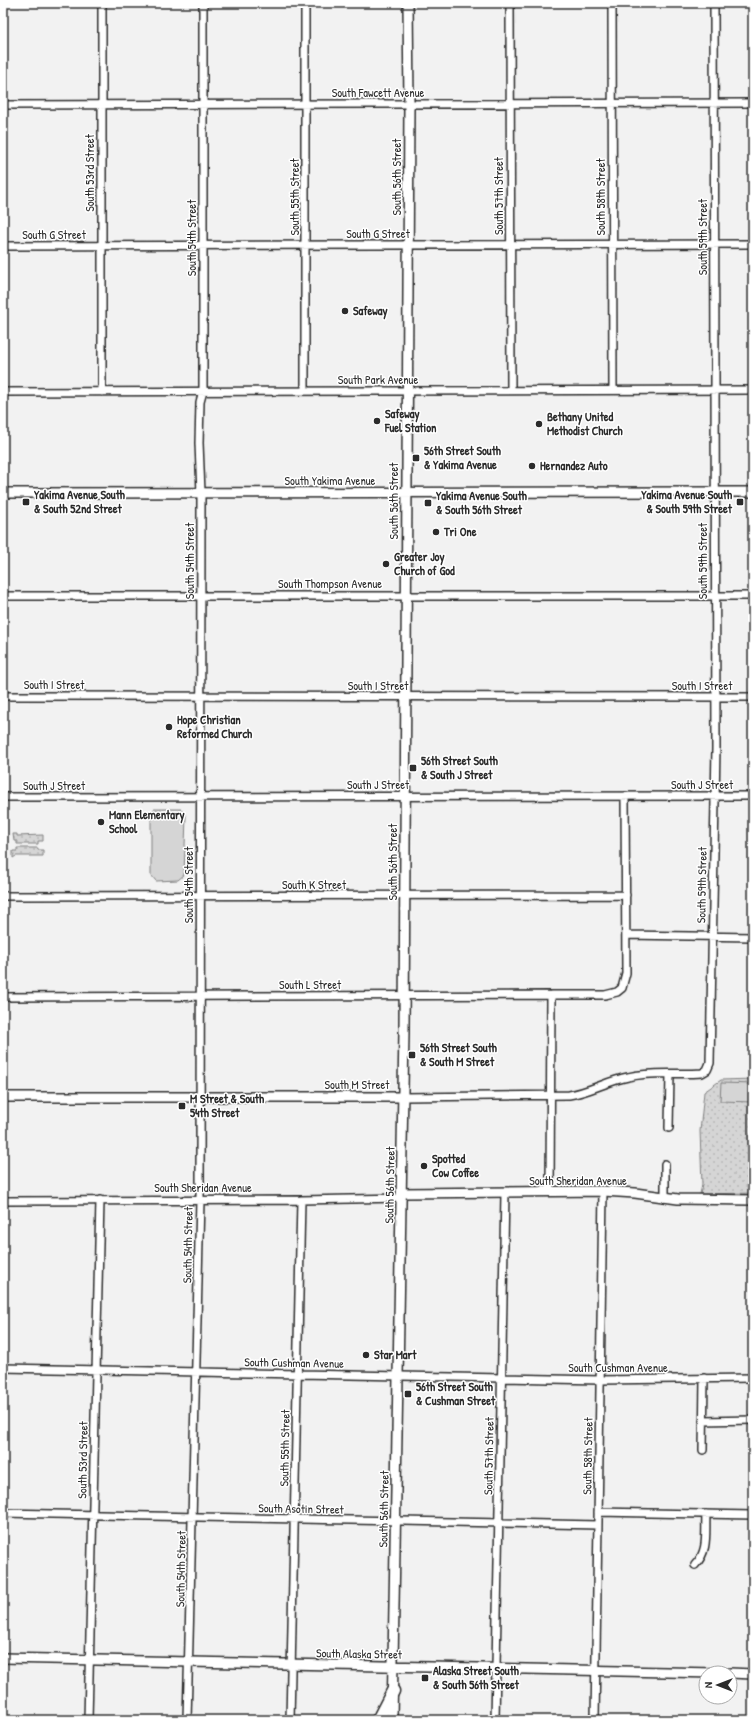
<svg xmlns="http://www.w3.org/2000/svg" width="756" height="1723" font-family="'Patrick Hand',sans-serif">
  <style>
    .grass { fill: url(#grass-dots); stroke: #808080 }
    .pitch { fill: #d5d5d5; stroke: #808080 }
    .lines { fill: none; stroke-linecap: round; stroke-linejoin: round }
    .street-casing { stroke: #2b2b2b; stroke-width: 10 }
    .secondary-casing { stroke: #2b2b2b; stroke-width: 12 }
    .highway-casing { stroke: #2b2b2b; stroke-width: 15 }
    .street { stroke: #fff; stroke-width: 7 }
    .secondary { stroke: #fff; stroke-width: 9 }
    .highway { stroke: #fff; stroke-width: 12 }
    .poi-dot { fill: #2b2b2b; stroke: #fff; stroke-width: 1.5 }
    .labels { text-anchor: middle; stroke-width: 3; stroke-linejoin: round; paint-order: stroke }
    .street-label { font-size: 12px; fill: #2b2b2b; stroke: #fff }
    .poi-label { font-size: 12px; font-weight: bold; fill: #2b2b2b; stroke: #fff; text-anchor: start }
  </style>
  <defs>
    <pattern id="grass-dots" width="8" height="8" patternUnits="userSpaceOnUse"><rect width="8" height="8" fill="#d5d5d5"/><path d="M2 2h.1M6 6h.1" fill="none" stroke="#b7b7b7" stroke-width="1.8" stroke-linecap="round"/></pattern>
  </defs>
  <rect width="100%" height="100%" fill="#f2f2f2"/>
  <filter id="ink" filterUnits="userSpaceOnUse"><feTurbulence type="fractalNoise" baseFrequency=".025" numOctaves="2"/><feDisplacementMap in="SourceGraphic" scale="8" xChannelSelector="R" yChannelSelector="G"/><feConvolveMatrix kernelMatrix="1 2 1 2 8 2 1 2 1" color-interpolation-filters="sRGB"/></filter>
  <g filter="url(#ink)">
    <path class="grass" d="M 13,834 L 17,834 L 17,836 L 43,835 L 43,841 L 38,841 L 38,844 L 17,844 L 17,841 L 14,841 Z
      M 17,848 L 38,848 L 38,850 L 43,850 L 43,856 L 16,856 L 13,858 L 13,851 L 17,851 Z
      M 753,1079 L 753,1193 L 700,1194 L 702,1185 L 700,1131 L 704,1092 L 721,1080 Z"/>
    <path class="pitch" d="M 154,809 L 181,809 L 186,816 L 184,875 L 178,880 L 156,881 L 151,875 L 151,814 Z
      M 721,1083 L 753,1084 L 753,1102 L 720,1101 Z"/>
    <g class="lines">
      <defs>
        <path id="street" d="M 102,3 L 102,392
          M 305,3 L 305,391
          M 510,3 L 511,390
          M 612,3 L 613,390
          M 3,105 L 753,103
          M 3,246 L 753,244
          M 3,392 L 753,390
          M 3,596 L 753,596
          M 3,696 L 753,697
          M 3,797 L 753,796
          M 3,896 L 626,895
          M 626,935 L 753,937
          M 3,997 L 551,995 L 605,995 L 617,992 L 622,988 L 626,973 L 625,796
          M 404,1097 L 569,1095 C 590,1092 607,1081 628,1077 C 652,1071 677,1075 702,1073 L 707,1070 L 710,1063 L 716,748 L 714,3
          M 669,1128 L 670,1074
          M 550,1192 L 551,995
          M 665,1198 L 665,1164
          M 3,1201 L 301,1200 L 402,1198
          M 3,1368 L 600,1380 L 753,1378
          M 703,1421 L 753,1420
          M 703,1450 L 704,1378
          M 598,1512 L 753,1515
          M 3,1513 L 598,1525
          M 695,1565 C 709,1551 705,1533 706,1514
          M 88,1720 L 100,1200
          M 187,1720 L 200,1200 L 201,493 L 199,443 L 200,402 L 203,391 L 203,3
          M 290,1720 L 301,1200
          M 495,1720 L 505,1193
          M 595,1720 L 603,1191"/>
        <path id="secondary" d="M 3,493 L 753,492
          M 3,1097 L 404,1097
          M 402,1193 L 603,1191 L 635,1193 L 678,1199 L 753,1200
          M 3,1658 L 714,1673
          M 730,1673 L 753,1674
          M 392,1720 L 404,1032 L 409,104 L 408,3"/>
        <path id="highway" d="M 378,1720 L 393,1691"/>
      </defs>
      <use href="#street" class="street-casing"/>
      <use href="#secondary" class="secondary-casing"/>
      <use href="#highway" class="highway-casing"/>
      <use href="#street" class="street"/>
      <use href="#secondary" class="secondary"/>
      <use href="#highway" class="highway"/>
    </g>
  </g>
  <g class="poi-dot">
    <circle cx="345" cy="311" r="4"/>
    <circle cx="377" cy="421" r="4"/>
    <circle cx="539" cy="424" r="4"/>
    <rect x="412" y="454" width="8" height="8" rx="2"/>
    <circle cx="532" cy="466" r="4"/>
    <rect x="22" y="498" width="8" height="8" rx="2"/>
    <rect x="736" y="498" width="8" height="8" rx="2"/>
    <rect x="424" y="499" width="8" height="8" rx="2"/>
    <circle cx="436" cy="532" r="4"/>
    <circle cx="386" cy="564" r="4"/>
    <circle cx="169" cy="727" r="4"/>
    <rect x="409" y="764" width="8" height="8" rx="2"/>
    <circle cx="101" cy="822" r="4"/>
    <rect x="408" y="1051" width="8" height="8" rx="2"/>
    <rect x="178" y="1102" width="8" height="8" rx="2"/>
    <circle cx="424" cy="1166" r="4"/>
    <circle cx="366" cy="1355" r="4"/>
    <rect x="404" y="1390" width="8" height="8" rx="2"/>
    <rect x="421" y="1674" width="8" height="8" rx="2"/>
  </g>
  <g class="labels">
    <g class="street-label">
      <text x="378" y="97">South Fawcett Avenue</text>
      <text transform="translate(90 173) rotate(-90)" y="4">South 53rd Street</text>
      <text transform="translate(397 177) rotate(-90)" y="4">South 56th Street</text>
      <text transform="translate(499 196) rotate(-90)" y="4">South 57th Street</text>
      <text transform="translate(295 197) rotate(-90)" y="4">South 55th Street</text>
      <text transform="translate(601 197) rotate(-90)" y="4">South 58th Street</text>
      <text x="378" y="238">South G Street</text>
      <text x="54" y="239">South G Street</text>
      <text transform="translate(703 237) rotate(-90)" y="4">South 59th Street</text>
      <text transform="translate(192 238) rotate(-90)" y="4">South 54th Street</text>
      <text x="378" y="384">South Park Avenue</text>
      <text x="330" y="485">South Yakima Avenue</text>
      <text transform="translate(394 501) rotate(-90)" y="4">South 56th Street</text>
      <text transform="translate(190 561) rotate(-90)" y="4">South 54th Street</text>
      <text transform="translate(703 561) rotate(-90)" y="4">South 59th Street</text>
      <text x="330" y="588">South Thompson Avenue</text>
      <text x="54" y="689">South I Street</text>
      <text x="378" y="690">South I Street</text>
      <text x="702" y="690">South I Street</text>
      <text x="378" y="789">South J Street</text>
      <text x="702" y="789">South J Street</text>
      <text x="54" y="790">South J Street</text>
      <text transform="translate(393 862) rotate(-90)" y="4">South 56th Street</text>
      <text transform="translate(189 885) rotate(-90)" y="4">South 54th Street</text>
      <text x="314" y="889">South K Street</text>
      <text transform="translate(702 885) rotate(-89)" y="4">South 59th Street</text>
      <text x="310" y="989">South L Street</text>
      <text x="357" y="1089">South M Street</text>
      <text x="578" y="1185">South Sheridan Avenue</text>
      <text transform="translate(390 1185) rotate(-89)" y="4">South 56th Street</text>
      <text x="203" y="1192">South Sheridan Avenue</text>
      <text transform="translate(188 1245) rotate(-89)" y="4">South 54th Street</text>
      <text transform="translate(294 1363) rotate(1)" y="4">South Cushman Avenue</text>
      <text x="618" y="1372">South Cushman Avenue</text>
      <text transform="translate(285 1448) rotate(-89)" y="4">South 55th Street</text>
      <text transform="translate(489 1456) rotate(-89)" y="4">South 57th Street</text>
      <text transform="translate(588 1456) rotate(-89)" y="4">South 58th Street</text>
      <text transform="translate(83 1460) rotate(-89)" y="4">South 53rd Street</text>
      <text transform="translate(301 1509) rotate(1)" y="4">South Asotin Street</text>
      <text transform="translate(384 1509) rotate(-89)" y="4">South 56th Street</text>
      <text transform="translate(181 1569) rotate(-89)" y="4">South 54th Street</text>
      <text transform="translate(359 1654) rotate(1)" y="4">South Alaska Street</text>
    </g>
    <g class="poi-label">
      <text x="353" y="315">Safeway</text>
      <text x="385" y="418">Safeway<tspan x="385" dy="14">Fuel Station</tspan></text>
      <text x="547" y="421">Bethany United<tspan x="547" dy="14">Methodist Church</tspan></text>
      <text x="424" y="455">56th Street South<tspan x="424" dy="14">&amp; Yakima Avenue</tspan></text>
      <text x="540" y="470">Hernandez Auto</text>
      <text x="34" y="499">Yakima Avenue South<tspan x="34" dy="14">&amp; South 52nd Street</tspan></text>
      <text x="732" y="499" text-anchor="end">Yakima Avenue South<tspan x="732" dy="14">&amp; South 59th Street</tspan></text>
      <text x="436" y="500">Yakima Avenue South<tspan x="436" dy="14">&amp; South 56th Street</tspan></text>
      <text x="444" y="536">Tri One</text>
      <text x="394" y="561">Greater Joy<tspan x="394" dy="14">Church of God</tspan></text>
      <text x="177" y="724">Hope Christian<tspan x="177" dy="14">Reformed Church</tspan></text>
      <text x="421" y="765">56th Street South<tspan x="421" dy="14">&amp; South J Street</tspan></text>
      <text x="109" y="819">Mann Elementary<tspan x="109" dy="14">School</tspan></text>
      <text x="420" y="1052">56th Street South<tspan x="420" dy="14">&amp; South M Street</tspan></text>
      <text x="190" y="1103">M Street &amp; South<tspan x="190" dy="14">54th Street</tspan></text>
      <text x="432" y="1163">Spotted<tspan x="432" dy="14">Cow Coffee</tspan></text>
      <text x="374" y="1359">Star Mart</text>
      <text x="416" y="1391">56th Street South<tspan x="416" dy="14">&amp; Cushman Street</tspan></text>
      <text x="433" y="1675">Alaska Street South<tspan x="433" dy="14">&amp; South 56th Street</tspan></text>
    </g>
  </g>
  <rect width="756" height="1723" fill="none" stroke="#fff" stroke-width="16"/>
  <rect x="8" y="8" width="740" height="1707" fill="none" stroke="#2b2b2b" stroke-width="1.5" filter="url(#ink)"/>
  <g transform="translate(718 1685) rotate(270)"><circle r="19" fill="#ffffff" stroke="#aaaaaa"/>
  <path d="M0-3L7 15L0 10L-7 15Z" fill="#2b2b2b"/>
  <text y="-6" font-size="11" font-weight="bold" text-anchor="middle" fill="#2b2b2b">N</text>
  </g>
</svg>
